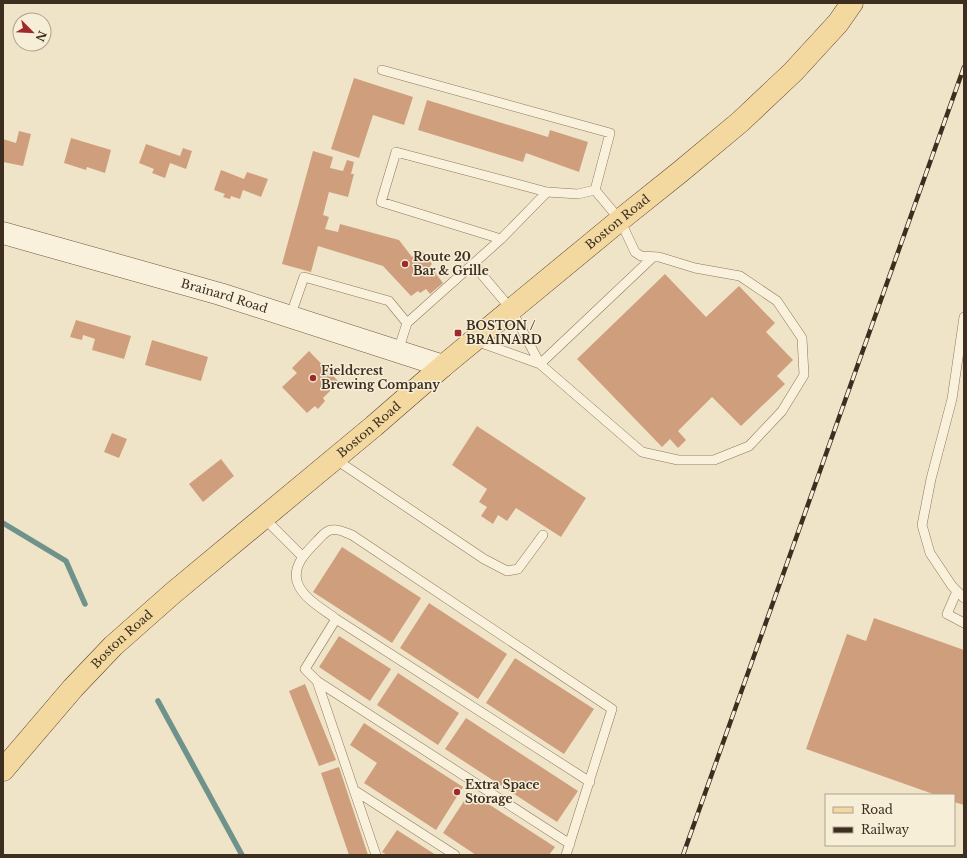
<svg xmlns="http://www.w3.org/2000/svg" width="967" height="858" font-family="'Libre Baskerville',serif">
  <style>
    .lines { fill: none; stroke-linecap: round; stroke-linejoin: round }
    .stream { stroke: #6f938a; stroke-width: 5.5 }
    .building { fill: #cf9f7d }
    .lane-casing { stroke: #8d765c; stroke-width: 10 }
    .secondary-casing { stroke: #6f573f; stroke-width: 23 }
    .primary-casing { stroke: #5b4430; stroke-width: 23 }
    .lane { stroke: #faf1dc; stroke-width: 9 }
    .secondary { stroke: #faf1dc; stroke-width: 22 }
    .primary { stroke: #f3d9a0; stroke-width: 22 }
    .rail-casing { stroke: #3d2e20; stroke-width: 4.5 }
    .rail { stroke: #f7eed8; stroke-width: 3; stroke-dasharray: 9; stroke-linecap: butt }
    .poi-dot { fill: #9e2a2b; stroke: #f7eed8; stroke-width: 1.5 }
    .labels { text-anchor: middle; stroke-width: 3; stroke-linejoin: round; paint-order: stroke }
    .street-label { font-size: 12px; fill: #3d2e20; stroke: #f7eed8 }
    .poi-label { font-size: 12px; font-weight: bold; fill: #3d2e20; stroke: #f7eed8; text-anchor: start }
  </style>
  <rect width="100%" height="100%" fill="#f0e4c8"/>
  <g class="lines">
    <path class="stream" d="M 3,523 L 66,561 L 85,604
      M 158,701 L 242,855"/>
  </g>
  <path class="building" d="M 354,78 L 413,97 L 404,125 L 373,115 L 359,158 L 331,149 Z
    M 427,100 L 548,137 L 550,130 L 588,142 L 579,172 L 526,153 L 523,162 L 418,130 Z
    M 19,131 L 31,134 L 23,166 L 3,162 L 3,139 L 16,143 Z
    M 71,138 L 111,150 L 105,173 L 87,167 L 86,170 L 64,163 Z
    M 146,144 L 180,156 L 183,148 L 192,151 L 186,169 L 170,163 L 165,178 L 152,173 L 154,169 L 139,163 Z
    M 313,151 L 333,157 L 330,168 L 343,171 L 347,160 L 354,162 L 351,174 L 354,174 L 348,197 L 329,192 L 323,215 L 329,217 L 325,229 L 338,232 L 340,224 L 399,240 L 412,257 L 421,250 L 432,264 L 430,266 L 443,283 L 430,294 L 426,289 L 420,293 L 418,291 L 411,296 L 383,266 L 318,246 L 311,272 L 282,264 Z
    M 221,170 L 244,179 L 247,172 L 268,179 L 261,197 L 243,190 L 240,199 L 231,196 L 230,199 L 223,197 L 225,194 L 214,190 Z
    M 665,274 L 706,317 L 739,286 L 775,323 L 766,332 L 793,360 L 777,376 L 785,384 L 741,426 L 712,397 L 678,431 L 686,440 L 678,448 L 670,439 L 662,447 L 577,359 Z
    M 76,320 L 131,336 L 124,359 L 92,350 L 95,339 L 83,335 L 82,340 L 70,337 Z
    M 152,340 L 208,357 L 201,381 L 145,365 Z
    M 309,351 L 339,382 L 323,398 L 325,401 L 318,409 L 315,406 L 307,413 L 282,387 L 297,373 L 292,368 Z
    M 477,426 L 586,498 L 561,537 L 516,508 L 507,521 L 498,515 L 493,524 L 481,516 L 487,507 L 479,502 L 487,489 L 452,465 Z
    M 112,433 L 127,439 L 119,458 L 104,452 Z
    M 221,459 L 234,476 L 203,502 L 189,484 Z
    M 342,547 L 421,598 L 392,643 L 313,592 Z
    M 429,603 L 507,654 L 478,699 L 400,648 Z
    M 874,618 L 964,650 L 964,805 L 954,802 L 954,795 L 936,795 L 806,749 L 847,634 L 866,641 Z
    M 339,636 L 391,669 L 370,701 L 319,667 Z
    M 515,658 L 594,709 L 564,754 L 486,703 Z
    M 398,673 L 459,713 L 438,745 L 377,705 Z
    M 305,684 L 336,760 L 319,766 L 289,691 Z
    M 466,718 L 578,791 L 557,822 L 445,749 Z
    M 364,723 L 463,787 L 436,830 L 364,783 L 377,763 L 350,745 Z
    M 339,767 L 368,855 L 349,855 L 321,773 Z
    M 470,792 L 555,847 L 549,855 L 476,855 L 443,833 Z
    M 397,830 L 436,855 L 387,855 L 382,852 Z"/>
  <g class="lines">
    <defs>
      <path id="lane" d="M 382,70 L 610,133 L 595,190
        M 547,192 L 501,239 L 381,202 L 396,152 L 547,192 L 578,194 L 595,190 L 620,220 L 635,252 L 641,256 L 659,257 L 695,268 L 740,276 L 777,301 L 802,338 L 804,375 L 782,411 L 749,446 L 714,460 L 678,460 L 642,452 L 540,364 L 653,257
        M 473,264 L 511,309 L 540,364
        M 290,317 L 304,277 L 389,301 L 407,323
        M 964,317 L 952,399 L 931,479 L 922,525 L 930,553 L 952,586 L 964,598
        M 476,341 L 540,364
        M 398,351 L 407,323 L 501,239
        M 335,459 L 484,559 L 507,571 L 518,569 L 543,535
        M 264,518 L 302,556
        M 957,591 L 947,614 L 964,623
        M 336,619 L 590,782
        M 317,681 L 570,844
        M 354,790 L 455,855
        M 376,855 L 317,681 L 305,669 L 336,619 C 323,609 304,599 298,584 C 291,567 306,552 317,541 C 321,537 325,531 331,530 C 338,528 346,533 352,535 L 612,709 L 566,855"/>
      <g id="secondary">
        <path id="s1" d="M 3,233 L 220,294 L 443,366"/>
      </g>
      <g id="primary">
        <path id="s2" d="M 3,770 L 73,688 L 113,646 L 173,593 L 374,426 L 443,366 L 620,220 L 680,172 L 740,122 L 793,72 L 838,23 L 852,3"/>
      </g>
    </defs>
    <use href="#lane" class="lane-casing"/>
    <use href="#secondary" class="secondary-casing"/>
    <use href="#primary" class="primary-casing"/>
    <use href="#lane" class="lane"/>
    <use href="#secondary" class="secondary"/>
    <use href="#primary" class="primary"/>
    <defs>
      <path id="rail" d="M 683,855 L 964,67"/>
    </defs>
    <use href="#rail" class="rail-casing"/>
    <use href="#rail" class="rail"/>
  </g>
  <g class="poi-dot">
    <circle cx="405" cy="264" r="4"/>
    <rect x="454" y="329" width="8" height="8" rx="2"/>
    <circle cx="313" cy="378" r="4"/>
    <circle cx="457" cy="792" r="4"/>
  </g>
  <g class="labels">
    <g class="street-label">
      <text dy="4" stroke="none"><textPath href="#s2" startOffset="825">Boston Road</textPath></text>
      <text dy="4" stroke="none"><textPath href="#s1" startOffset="230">Brainard Road</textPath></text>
      <text dy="4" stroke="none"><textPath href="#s2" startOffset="501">Boston Road</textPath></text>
      <text dy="4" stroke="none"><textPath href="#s2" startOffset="177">Boston Road</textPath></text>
    </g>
    <g class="poi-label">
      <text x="413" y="261">Route 20<tspan x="413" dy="14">Bar &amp; Grille</tspan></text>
      <text x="466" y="330">BOSTON /<tspan x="466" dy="14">BRAINARD</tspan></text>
      <text x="321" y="375">Fieldcrest<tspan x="321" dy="14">Brewing Company</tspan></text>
      <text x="465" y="789">Extra Space<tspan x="465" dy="14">Storage</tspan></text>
    </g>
  </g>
  <rect width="967" height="858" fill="none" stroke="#3d2e20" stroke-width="8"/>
  <rect x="825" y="794" width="130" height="52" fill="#f7eed8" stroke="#ada18e"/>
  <rect x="833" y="807" width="20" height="6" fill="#f3d9a0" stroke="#ada18e"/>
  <text x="861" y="814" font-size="12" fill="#3d2e20">Road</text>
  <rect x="833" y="827" width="20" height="6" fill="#3d2e20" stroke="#ada18e"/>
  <text x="861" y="834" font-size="12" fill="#3d2e20">Railway</text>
  <g transform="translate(32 32) rotate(114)"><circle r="19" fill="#f7eed8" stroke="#ada18e"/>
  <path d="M0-3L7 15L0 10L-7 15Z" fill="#9e2a2b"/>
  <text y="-6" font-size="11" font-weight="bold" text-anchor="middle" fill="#3d2e20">N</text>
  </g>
</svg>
